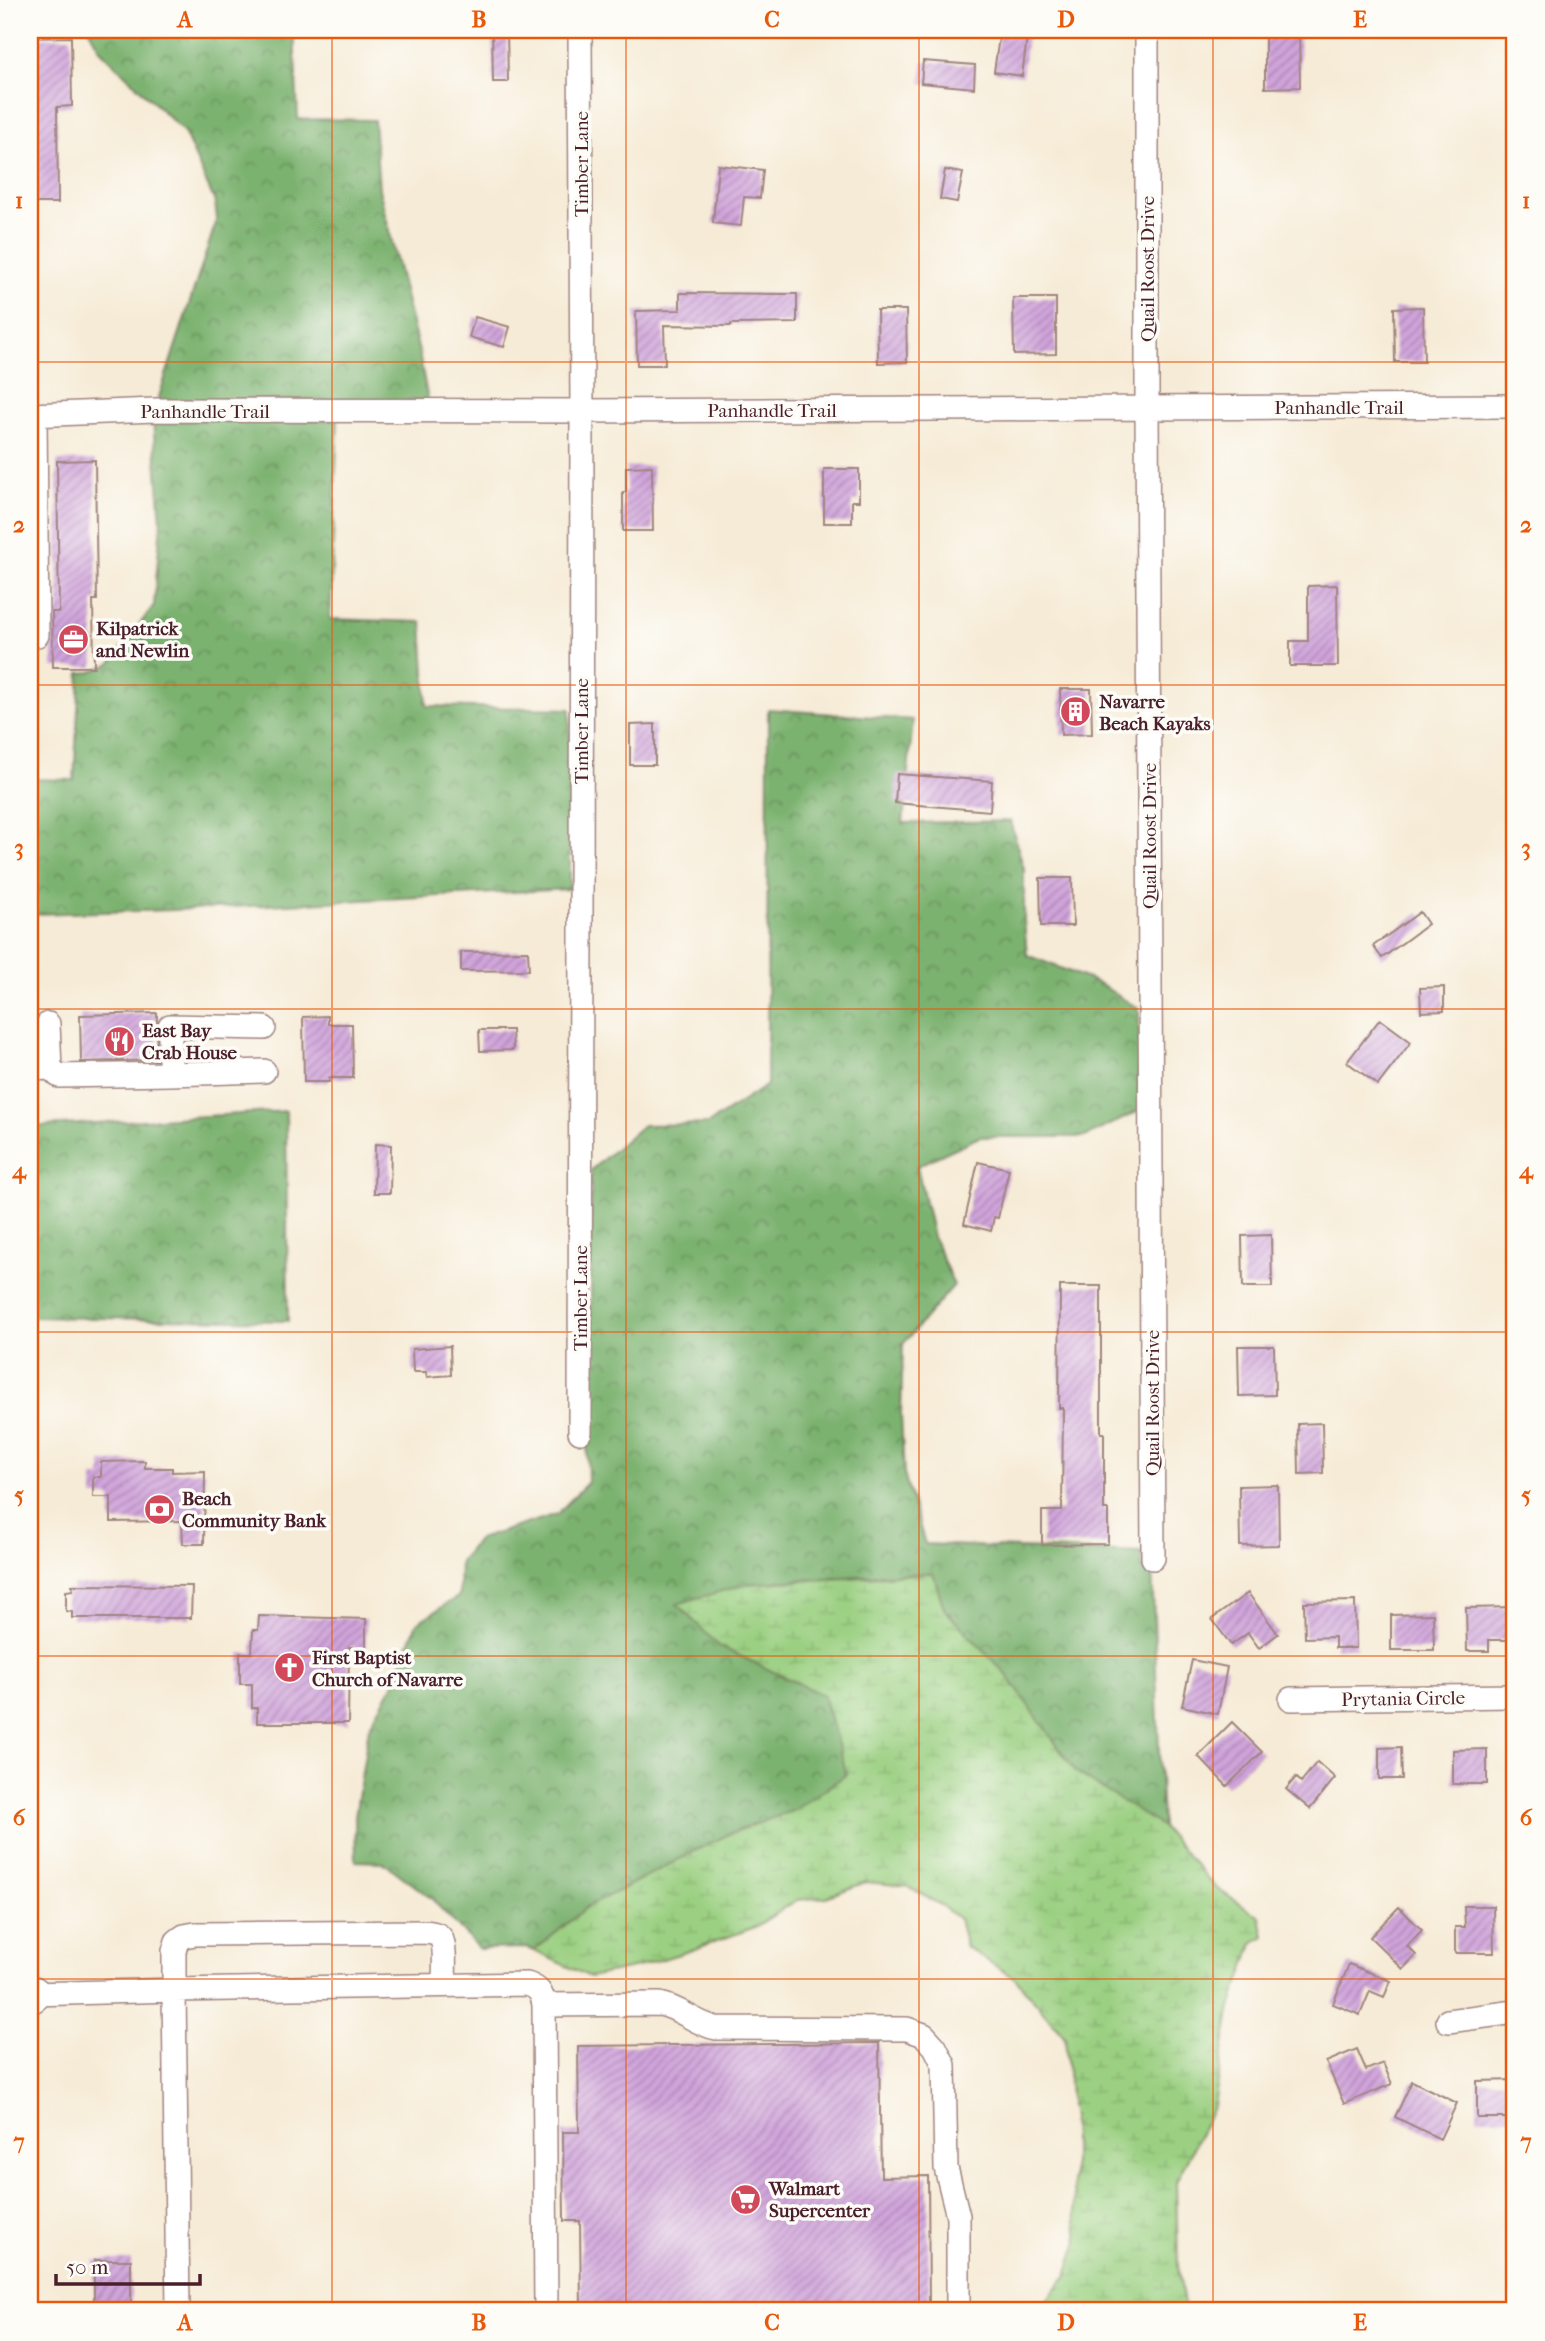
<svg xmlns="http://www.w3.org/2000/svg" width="1545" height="2341" font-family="'IM FELL French Canon',serif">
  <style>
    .forest { fill: url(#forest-crowns); stroke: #63684e; stroke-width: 2 }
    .wetland { fill: url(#wetland-marsh); stroke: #727856; stroke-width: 2 }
    .building { fill: url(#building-hatch) }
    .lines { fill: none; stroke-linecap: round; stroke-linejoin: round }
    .minor-casing { stroke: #a08580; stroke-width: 26 }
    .highway-casing { stroke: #a08580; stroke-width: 38 }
    .minor { stroke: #fff; stroke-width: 23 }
    .highway { stroke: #fff; stroke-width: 35 }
    .grid { fill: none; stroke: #e8590c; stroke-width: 2; stroke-opacity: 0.55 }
    .labels { text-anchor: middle; stroke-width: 7; stroke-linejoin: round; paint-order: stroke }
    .street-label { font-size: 19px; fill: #4a1f2b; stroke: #fdfcf7 }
    .poi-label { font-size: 19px; font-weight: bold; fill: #4a1f2b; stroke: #fdfcf7; text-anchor: start }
    .neatline { fill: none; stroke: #e8590c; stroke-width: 2.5 }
    .grid-label { font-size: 23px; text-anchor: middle; font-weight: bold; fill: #e8590c }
  </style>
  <defs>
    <pattern id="forest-crowns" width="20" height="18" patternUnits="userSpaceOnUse" patternTransform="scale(1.75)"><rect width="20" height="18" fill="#7cb270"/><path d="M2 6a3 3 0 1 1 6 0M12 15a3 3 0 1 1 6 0" fill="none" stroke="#68905c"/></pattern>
    <pattern id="wetland-marsh" width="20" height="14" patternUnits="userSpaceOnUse" patternTransform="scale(1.75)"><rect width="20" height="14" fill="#9bd082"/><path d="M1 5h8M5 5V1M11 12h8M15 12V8" fill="none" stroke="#87b270"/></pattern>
    <pattern id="building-hatch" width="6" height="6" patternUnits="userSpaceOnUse" patternTransform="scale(1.75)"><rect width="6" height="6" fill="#d0a4db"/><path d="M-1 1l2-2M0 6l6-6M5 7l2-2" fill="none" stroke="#ab85b2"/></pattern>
  </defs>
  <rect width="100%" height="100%" fill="#fdfcf7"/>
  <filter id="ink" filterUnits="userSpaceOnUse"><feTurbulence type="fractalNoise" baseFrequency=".0143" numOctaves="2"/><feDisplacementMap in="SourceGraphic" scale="14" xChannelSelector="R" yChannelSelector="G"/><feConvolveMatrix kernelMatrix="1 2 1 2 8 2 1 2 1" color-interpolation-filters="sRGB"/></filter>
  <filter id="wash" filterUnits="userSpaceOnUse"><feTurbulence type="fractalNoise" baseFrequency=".00686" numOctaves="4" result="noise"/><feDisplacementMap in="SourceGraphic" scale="28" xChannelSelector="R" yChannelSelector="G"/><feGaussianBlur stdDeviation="1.57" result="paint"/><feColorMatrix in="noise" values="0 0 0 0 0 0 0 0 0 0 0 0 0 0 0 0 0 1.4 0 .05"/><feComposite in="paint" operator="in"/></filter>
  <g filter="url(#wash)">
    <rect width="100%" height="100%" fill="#f6ebd6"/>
    <path class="forest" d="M 89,30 L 294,30 L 298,119 L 374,120 L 379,189 L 419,352 L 428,401 L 158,400 L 217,219 L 215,202 L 184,132 L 100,50 Z
      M 153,420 L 338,420 L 330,619 L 422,622 L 427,706 L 570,709 L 570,889 L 175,910 L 30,914 L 30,779 L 74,780 L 80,673 L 91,672 L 110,664 L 154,605 L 161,522 Z
      M 768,709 L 913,720 L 903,823 L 1010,821 L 1024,869 L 1024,921 L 1027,955 L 1098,983 L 1139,1009 L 1139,1111 L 1085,1137 L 979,1137 L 917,1166 L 933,1237 L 954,1285 L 903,1344 L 901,1415 L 904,1474 L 925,1544 L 1142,1553 L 1142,1567 L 1152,1567 L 1162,1827 L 1076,1772 L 1005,1673 L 944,1609 L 933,1573 L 860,1576 L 746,1584 L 719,1646 L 823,1695 L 847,1774 L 795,1810 L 726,1835 L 587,1907 L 534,1951 L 526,1948 L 479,1949 L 431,1898 L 383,1862 L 356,1861 L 355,1817 L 369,1727 L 393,1685 L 417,1623 L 459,1596 L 460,1561 L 478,1539 L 557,1514 L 588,1482 L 587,1441 L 591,1441 L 591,1170 L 643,1125 L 708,1124 L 767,1085 Z
      M 286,1111 L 288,1321 L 30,1317 L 30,1127 Z"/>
    <path class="wetland" d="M 933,1573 L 944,1609 L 1005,1673 L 1076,1772 L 1162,1827 L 1216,1888 L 1260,1917 L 1264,1936 L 1253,1943 L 1230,2011 L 1214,2105 L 1176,2182 L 1178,2266 L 1185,2311 L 1038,2311 L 1067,2275 L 1078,2241 L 1073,2189 L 1073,2130 L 1065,2037 L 1015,1978 L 966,1947 L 959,1919 L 939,1904 L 907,1886 L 866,1882 L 826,1897 L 797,1900 L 755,1927 L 692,1950 L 637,1967 L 590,1977 L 534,1951 L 587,1907 L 726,1835 L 795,1810 L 847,1774 L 823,1695 L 719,1646 L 677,1604 L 746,1584 Z"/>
    <g id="blocks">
      <path class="building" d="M 492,30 L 507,30 L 508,82 L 493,82 Z
        M 1000,30 L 1028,30 L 1022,76 L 994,72 Z
        M 1265,30 L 1299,30 L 1300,87 L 1265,88 Z
        M 71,37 L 72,106 L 57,107 L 58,203 L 30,203 L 30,38 Z
        M 923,61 L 975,65 L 974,88 L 921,83 Z
        M 718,165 L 763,170 L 760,198 L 744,197 L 741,226 L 713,223 Z
        M 945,170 L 963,173 L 957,202 L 940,199 Z
        M 680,293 L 797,294 L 797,323 L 731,324 L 731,326 L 664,325 L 665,365 L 637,365 L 636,311 L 680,310 Z
        M 1013,298 L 1056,298 L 1056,354 L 1014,355 Z
        M 1423,307 L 1424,362 L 1395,362 L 1394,308 Z
        M 877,310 L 906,310 L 907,362 L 878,363 Z
        M 475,317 L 510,327 L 504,347 L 469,337 Z
        M 95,460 L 97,600 L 93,600 L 94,667 L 53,667 L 52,612 L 59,612 L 57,461 Z
        M 652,466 L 653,531 L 623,531 L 623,492 L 626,492 L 626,467 Z
        M 824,469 L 859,469 L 859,501 L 852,501 L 852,523 L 824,523 Z
        M 1337,585 L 1338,666 L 1290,666 L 1290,641 L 1308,641 L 1308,586 Z
        M 1060,689 L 1091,689 L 1092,734 L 1061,735 Z
        M 655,724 L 655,765 L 630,765 L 630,725 Z
        M 897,774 L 992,781 L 990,811 L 895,803 Z
        M 1040,878 L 1072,878 L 1073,926 L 1041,926 Z
        M 1420,912 L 1428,924 L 1382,958 L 1373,946 Z
        M 528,951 L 529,970 L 461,971 L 461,952 Z
        M 1444,987 L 1444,1011 L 1421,1012 L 1420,988 Z
        M 157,1013 L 156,1060 L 81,1062 L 80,1015 Z
        M 328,1016 L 328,1024 L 352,1024 L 353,1078 L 329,1078 L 329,1082 L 304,1082 L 303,1017 Z
        M 1380,1019 L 1411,1042 L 1378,1085 L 1347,1062 Z
        M 479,1030 L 512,1030 L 513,1050 L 480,1051 Z
        M 375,1144 L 391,1145 L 390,1193 L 374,1193 Z
        M 978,1162 L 1009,1169 L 998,1218 L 994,1217 L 991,1231 L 964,1224 Z
        M 1271,1235 L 1272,1287 L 1243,1287 L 1242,1236 Z
        M 1060,1286 L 1101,1286 L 1101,1433 L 1104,1433 L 1104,1510 L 1108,1510 L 1108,1544 L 1042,1545 L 1042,1511 L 1062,1511 L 1063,1408 L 1059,1408 Z
        M 450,1346 L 451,1375 L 427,1377 L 426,1372 L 413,1372 L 412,1349 Z
        M 1238,1346 L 1274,1346 L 1275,1395 L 1239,1396 Z
        M 1322,1423 L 1323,1473 L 1299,1474 L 1298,1424 Z
        M 145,1461 L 145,1468 L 172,1468 L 172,1472 L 205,1471 L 204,1544 L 183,1544 L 182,1521 L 111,1522 L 111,1497 L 93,1497 L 93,1477 L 101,1477 L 101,1462 Z
        M 1278,1485 L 1279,1545 L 1240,1546 L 1239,1486 Z
        M 72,1585 L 192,1586 L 191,1618 L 72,1618 L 72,1612 L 66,1611 L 66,1591 L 73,1590 Z
        M 1248,1593 L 1278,1634 L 1259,1648 L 1248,1633 L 1231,1645 L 1212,1619 Z
        M 1355,1601 L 1356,1648 L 1335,1648 L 1335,1637 L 1305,1638 L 1304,1602 Z
        M 1515,1607 L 1515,1640 L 1489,1640 L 1489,1651 L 1467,1651 L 1466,1608 Z
        M 1433,1614 L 1434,1650 L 1391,1650 L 1391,1615 Z
        M 259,1616 L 366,1619 L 366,1647 L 349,1647 L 348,1723 L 257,1723 L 257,1708 L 252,1708 L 252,1684 L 240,1684 L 240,1653 L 252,1653 L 253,1630 L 258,1630 Z
        M 1192,1660 L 1227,1667 L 1218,1714 L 1182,1706 Z
        M 1232,1722 L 1262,1752 L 1227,1786 L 1198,1756 Z
        M 1401,1747 L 1402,1779 L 1379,1779 L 1379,1748 Z
        M 1487,1749 L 1487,1784 L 1453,1784 L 1453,1750 Z
        M 1317,1762 L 1335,1778 L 1310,1809 L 1286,1789 L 1296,1777 L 1301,1782 Z
        M 1464,1906 L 1493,1906 L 1494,1953 L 1455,1953 L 1455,1927 L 1465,1927 Z
        M 1399,1907 L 1422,1930 L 1407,1946 L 1416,1955 L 1403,1969 L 1370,1937 Z
        M 1349,1964 L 1391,1981 L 1384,1997 L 1370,1991 L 1360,2015 L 1333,2004 Z
        M 879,2043 L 881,2177 L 928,2176 L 929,2305 L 882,2305 L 882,2311 L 581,2311 L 580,2221 L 564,2221 L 563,2132 L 579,2132 L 578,2046 Z
        M 1357,2049 L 1366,2070 L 1383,2063 L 1392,2084 L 1344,2104 L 1326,2062 Z
        M 1515,2080 L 1515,2118 L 1477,2118 L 1477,2081 Z
        M 1412,2081 L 1457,2103 L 1440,2139 L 1395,2117 Z
        M 94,2260 L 131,2260 L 131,2311 L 94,2311 Z"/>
    </g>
  </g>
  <g filter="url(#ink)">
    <use href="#blocks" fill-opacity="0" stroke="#a08580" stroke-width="2"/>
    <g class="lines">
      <defs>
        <path id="minor" d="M 1147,30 L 1147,407 L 1153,1558
          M 30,415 L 155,410 L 582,411 L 1515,406
          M 30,635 L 37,635 L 35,415
          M 50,1068 L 59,1076 L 170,1074 L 170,1026 L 264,1028
          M 30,1069 L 50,1068 L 48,1024
          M 170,1074 L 264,1071
          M 580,1432 L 582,411 L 580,30
          M 1291,1699 L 1515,1696
          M 33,1994 L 174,1990 L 174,1951 L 177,1941 L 184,1936 L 195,1934 L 425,1932 C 431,1933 438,1933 441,1938 C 446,1946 444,1975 444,1985
          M 544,2005 L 546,2311
          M 1448,2021 L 1515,2012
          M 178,2311 L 174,1990 L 527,1984 C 539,1988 542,1993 544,2005 L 660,2004 C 681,2008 695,2024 716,2028 L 907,2029 L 924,2035 L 935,2047 L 944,2065 L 946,2168 L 958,2216 L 958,2311"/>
        <path id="highway" d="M 30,1996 L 33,1994"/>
      </defs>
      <use href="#minor" class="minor-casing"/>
      <use href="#highway" class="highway-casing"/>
      <use href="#minor" class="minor"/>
      <use href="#highway" class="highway"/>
    </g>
  </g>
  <path class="grid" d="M 332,30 L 332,2311M 626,30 L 626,2311M 919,30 L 919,2311M 1213,30 L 1213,2311M 30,362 L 1515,362M 30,685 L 1515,685M 30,1009 L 1515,1009M 30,1332 L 1515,1332M 30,1656 L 1515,1656M 30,1979 L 1515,1979"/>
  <defs>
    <symbol id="office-disc" viewBox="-11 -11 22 22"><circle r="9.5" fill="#d1495b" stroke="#fdfcf7"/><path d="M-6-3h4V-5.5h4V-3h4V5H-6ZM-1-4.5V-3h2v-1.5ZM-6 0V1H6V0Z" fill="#fff"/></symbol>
    <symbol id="building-disc" viewBox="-11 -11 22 22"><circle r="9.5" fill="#d1495b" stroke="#fdfcf7"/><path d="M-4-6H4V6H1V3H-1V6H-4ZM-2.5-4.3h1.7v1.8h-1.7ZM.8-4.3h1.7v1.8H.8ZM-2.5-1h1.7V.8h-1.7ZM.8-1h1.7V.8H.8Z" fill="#fff"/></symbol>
    <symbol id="restaurant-disc" viewBox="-11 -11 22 22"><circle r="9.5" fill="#d1495b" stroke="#fdfcf7"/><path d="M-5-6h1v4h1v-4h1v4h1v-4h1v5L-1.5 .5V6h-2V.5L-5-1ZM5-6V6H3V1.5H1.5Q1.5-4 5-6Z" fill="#fff"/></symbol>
    <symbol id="bank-disc" viewBox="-11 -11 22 22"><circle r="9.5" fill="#d1495b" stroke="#fdfcf7"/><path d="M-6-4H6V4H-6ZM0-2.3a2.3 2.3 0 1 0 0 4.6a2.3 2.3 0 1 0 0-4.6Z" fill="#fff"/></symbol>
    <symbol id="church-disc" viewBox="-11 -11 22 22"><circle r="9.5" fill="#d1495b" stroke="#fdfcf7"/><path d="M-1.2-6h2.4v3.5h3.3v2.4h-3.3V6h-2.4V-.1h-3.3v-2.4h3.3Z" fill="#fff"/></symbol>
    <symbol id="supermarket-disc" viewBox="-11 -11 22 22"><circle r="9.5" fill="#d1495b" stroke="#fdfcf7"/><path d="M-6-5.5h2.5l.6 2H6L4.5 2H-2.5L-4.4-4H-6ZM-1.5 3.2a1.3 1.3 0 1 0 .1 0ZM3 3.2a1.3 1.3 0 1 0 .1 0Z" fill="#fff"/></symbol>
  </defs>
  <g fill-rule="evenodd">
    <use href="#office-disc" x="56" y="622" width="35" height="35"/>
    <use href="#building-disc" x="1058" y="694" width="35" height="35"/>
    <use href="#restaurant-disc" x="102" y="1024" width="35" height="35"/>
    <use href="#bank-disc" x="142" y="1492" width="35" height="35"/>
    <use href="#church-disc" x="272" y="1650" width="35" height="35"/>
    <use href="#supermarket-disc" x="728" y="2182" width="35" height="35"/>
  </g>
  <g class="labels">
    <g class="street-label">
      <text transform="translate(581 164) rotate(-90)" y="7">Timber Lane</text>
      <text transform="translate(1147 269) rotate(-90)" y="7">Quail Roost Drive</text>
      <text x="1339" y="414">Panhandle Trail</text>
      <text x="772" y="417">Panhandle Trail</text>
      <text x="205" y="418">Panhandle Trail</text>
      <text transform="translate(581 731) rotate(-90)" y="7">Timber Lane</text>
      <text transform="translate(1149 836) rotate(-90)" y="7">Quail Roost Drive</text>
      <text transform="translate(580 1298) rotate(-90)" y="7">Timber Lane</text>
      <text transform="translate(1152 1403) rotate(-90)" y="7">Quail Roost Drive</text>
      <text transform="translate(1403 1698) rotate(-1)" y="7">Prytania Circle</text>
    </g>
    <g class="poi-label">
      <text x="96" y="635">Kilpatrick<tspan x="96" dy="22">and Newlin</tspan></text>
      <text x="1099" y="708">Navarre<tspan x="1099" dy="22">Beach Kayaks</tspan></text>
      <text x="142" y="1037">East Bay<tspan x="142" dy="22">Crab House</tspan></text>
      <text x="182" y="1505">Beach<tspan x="182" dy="22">Community Bank</tspan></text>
      <text x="312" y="1664">First Baptist<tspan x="312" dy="22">Church of Navarre</tspan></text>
      <text x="769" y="2195">Walmart<tspan x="769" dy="22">Supercenter</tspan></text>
    </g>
  </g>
  <rect width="1545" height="2341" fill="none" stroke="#fdfcf7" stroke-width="77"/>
  <path d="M56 2274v10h144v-10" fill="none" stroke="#4a1f2b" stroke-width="3.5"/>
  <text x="66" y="2274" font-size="21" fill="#4a1f2b" stroke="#fdfcf7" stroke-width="5" paint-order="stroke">50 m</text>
  <rect x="38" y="38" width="1468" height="2264" class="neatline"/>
  <g class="grid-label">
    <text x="185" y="27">A</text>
    <text x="479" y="27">B</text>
    <text x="772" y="27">C</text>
    <text x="1066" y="27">D</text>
    <text x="1360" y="27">E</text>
    <text x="19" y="208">1</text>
    <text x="1526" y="208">1</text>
    <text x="19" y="532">2</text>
    <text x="1526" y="532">2</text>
    <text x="19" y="855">3</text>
    <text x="1526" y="855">3</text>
    <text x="19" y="1178">4</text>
    <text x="1526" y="1178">4</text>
    <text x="19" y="1502">5</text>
    <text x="1526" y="1502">5</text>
    <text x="19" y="1825">6</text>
    <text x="1526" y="1825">6</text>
    <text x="19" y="2149">7</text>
    <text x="1526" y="2149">7</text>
    <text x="185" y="2330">A</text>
    <text x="479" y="2330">B</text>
    <text x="772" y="2330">C</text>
    <text x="1066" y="2330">D</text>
    <text x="1360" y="2330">E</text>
  </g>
</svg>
